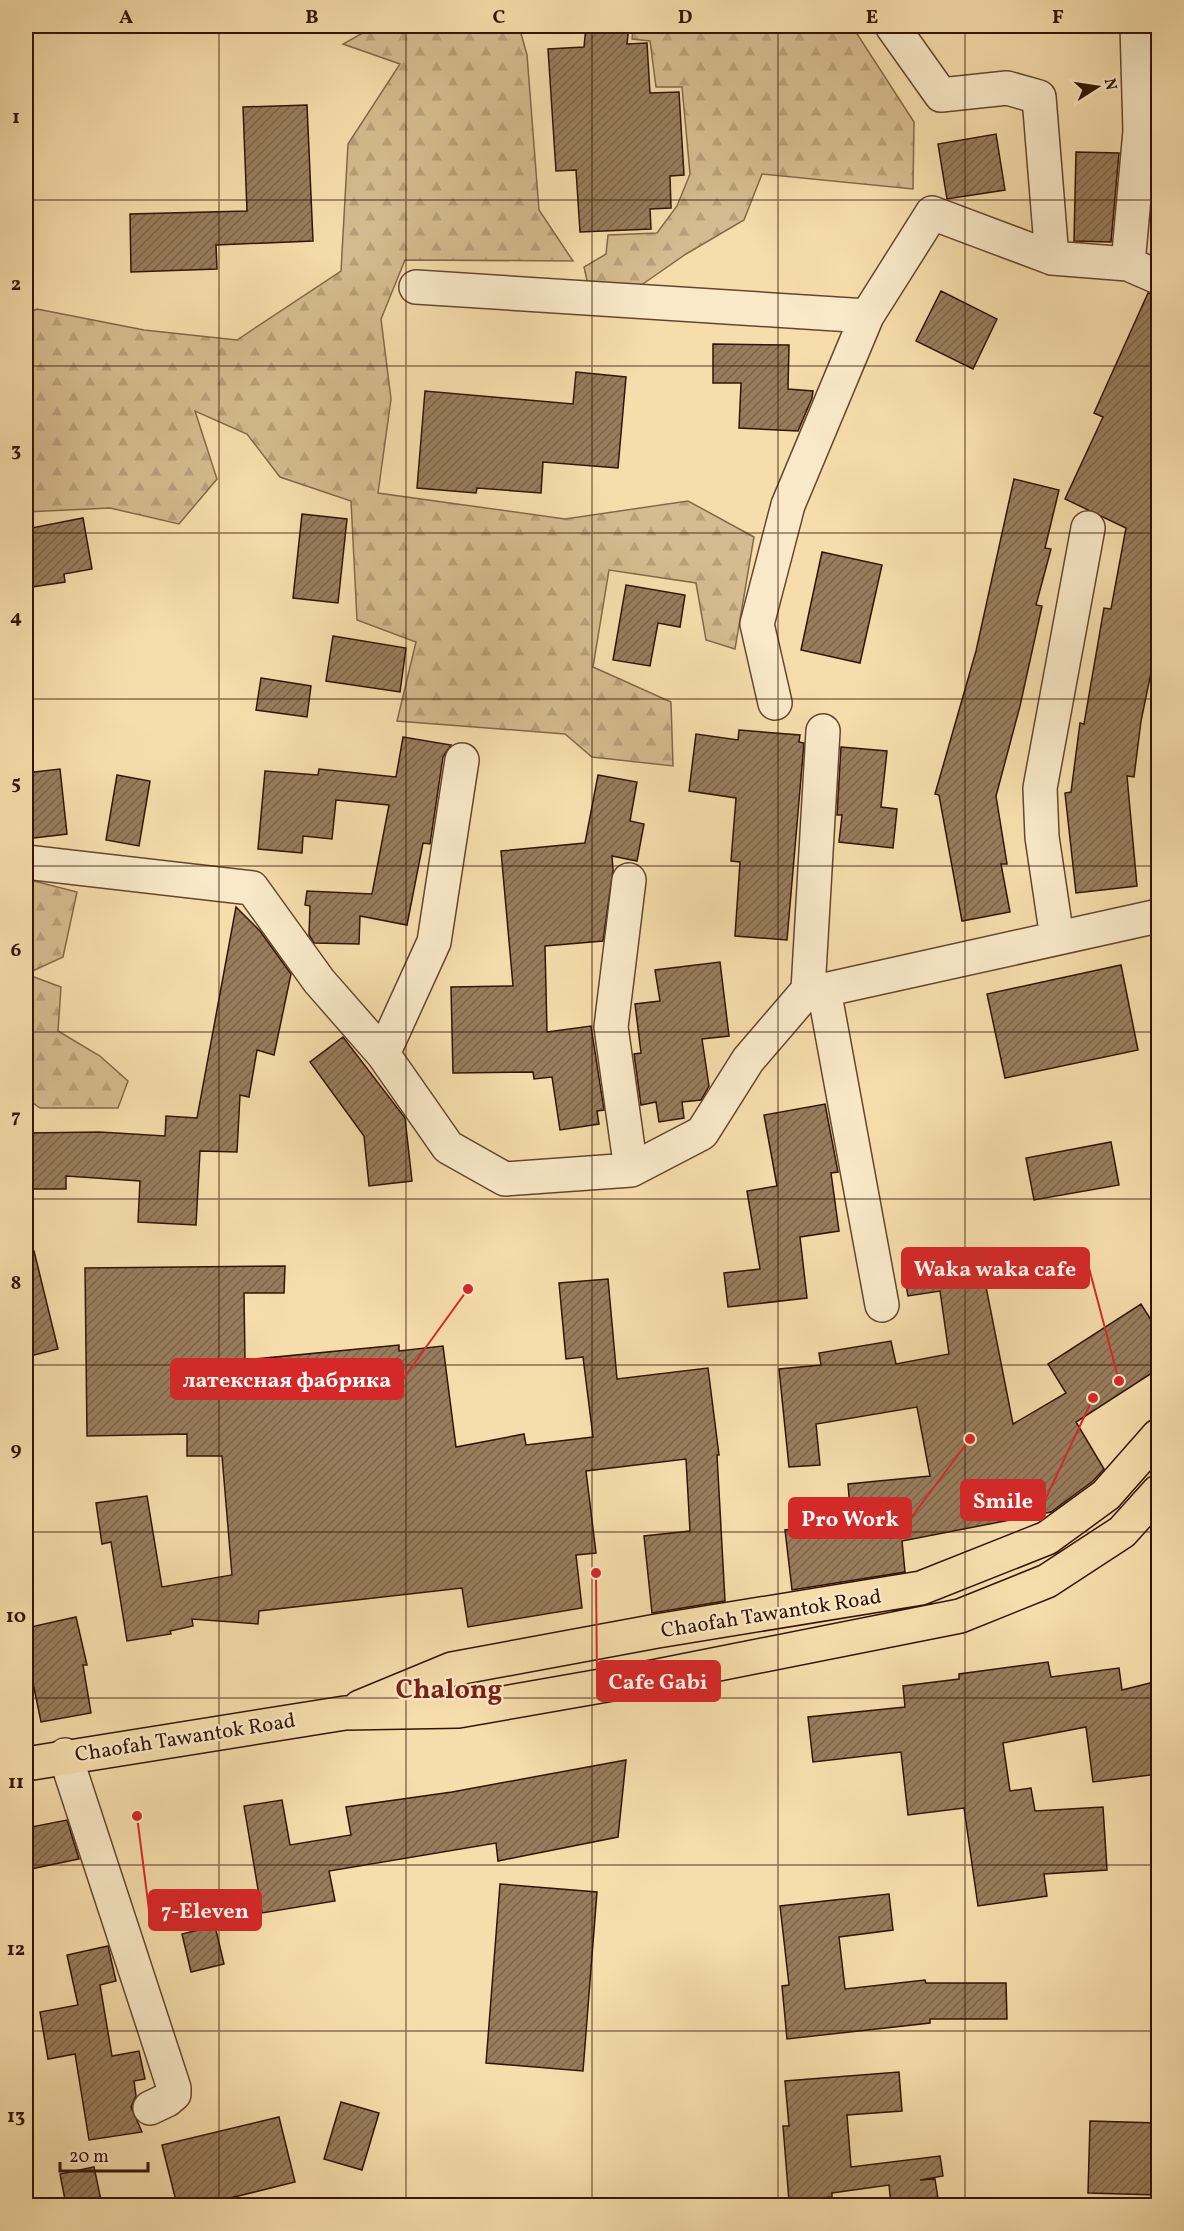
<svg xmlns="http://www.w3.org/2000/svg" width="1184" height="2231" font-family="Vollkorn,serif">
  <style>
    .forest { fill: url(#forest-firs); stroke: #84684a; stroke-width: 1.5 }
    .building { fill: url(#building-hatch); stroke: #331406; stroke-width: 1.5 }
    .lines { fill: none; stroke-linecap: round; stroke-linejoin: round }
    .minor-casing { stroke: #64462f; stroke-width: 36 }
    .major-casing { stroke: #331406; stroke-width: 36 }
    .minor { stroke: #f9e9c8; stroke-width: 33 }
    .major { stroke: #f6ddab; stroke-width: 33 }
    .grid { fill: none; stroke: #331406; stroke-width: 1.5; stroke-opacity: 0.55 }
    .labels { text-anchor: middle; stroke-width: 4.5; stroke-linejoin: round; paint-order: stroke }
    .street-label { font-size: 21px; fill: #331406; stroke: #f9e9c8 }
    .district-label { font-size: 27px; font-weight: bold; fill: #7a1f14; stroke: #f9e9c8 }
    .leader { fill: none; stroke: #d62828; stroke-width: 2 }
    .callout-dot { fill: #d62828; stroke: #f9e9c8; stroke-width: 2 }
    .callout { fill: #d62828; stroke: #d62828; stroke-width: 2 }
    .callout-label { font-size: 22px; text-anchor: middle; font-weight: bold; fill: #fff }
    .neatline { fill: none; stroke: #331406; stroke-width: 2 }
    .grid-label { font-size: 20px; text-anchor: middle; font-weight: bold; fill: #331406 }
  </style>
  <defs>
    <pattern id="forest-firs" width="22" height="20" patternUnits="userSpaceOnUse" patternTransform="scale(1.5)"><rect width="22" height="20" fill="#d5bb8f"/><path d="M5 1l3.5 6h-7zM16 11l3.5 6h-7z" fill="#b7a07a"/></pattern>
    <pattern id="building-hatch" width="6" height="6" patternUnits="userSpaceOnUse" patternTransform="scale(1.5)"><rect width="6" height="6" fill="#987d5c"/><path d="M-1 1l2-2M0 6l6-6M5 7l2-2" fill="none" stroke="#7d654a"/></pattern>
  </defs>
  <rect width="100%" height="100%" fill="#f6ddab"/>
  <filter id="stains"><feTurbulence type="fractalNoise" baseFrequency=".00333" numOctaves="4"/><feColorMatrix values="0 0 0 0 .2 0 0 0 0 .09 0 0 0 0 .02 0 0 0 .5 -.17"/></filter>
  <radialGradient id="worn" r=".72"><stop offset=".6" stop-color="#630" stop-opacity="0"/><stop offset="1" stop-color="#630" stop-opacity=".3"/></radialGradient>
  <path class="forest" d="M 375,26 L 519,26 L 527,55 L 539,210 L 573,261 L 405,260 L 381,319 L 391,399 L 378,493 L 565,519 L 688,501 L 754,537 L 735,649 L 706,640 L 696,583 L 609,570 L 593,667 L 671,702 L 673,766 L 592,757 L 565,734 L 397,721 L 416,642 L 357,620 L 351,501 L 280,477 L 247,434 L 195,411 L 217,479 L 179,524 L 110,508 L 26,512 L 26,314 L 37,309 L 144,330 L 237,340 L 341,271 L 348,144 L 400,64 L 343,44 Z
    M 633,26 L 852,26 L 914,122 L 913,189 L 762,174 L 744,220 L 686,254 L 637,288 L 588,285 L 584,267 L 606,254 L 608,235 L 657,233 L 677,206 L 690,174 L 682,87 L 656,87 L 650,41 L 632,39 Z
    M 26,879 L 77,892 L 63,957 L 26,974 L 61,987 L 58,1031 L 100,1056 L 128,1081 L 118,1108 L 40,1108 L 26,1098 Z"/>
  <path class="building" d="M 586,26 L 629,26 L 627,44 L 647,43 L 650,93 L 679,92 L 684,175 L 670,176 L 671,208 L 650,209 L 651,229 L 580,232 L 576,170 L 556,171 L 548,49 L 584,47 Z
    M 307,105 L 313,241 L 216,245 L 217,269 L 131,272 L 130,214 L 247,211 L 243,107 Z
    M 996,134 L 1005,190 L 947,199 L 938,144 Z
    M 1076,152 L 1119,153 L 1111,242 L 1074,241 Z
    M 941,291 L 997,319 L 973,369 L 916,341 Z
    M 1148,293 L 1158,295 L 1158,639 L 1141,721 L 1134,777 L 1127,776 L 1137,886 L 1076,893 L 1065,793 L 1071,792 L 1080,723 L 1084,724 L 1104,608 L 1111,609 L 1126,528 L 1065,499 L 1103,417 L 1094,413 Z
    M 713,344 L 789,345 L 788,389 L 813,391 L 812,398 L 798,431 L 739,428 L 741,383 L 713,383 Z
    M 576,372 L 626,377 L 618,468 L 543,462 L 541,493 L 477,488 L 476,493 L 417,488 L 425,391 L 573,404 Z
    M 1014,479 L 1059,490 L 1045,548 L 1051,549 L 1036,605 L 1042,606 L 1020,706 L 996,796 L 1007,864 L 1001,864 L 1010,912 L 962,921 L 939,795 L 935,794 L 976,651 Z
    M 302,514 L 347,519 L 338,603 L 293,598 Z
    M 83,518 L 92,569 L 64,574 L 65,582 L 26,588 L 26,529 Z
    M 822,552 L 882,565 L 860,663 L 801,650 Z
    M 626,585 L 685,595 L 680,627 L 658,623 L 650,666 L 613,660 Z
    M 333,636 L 406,648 L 400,692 L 326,681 Z
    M 261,678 L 311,686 L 307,717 L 256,710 Z
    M 739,730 L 800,735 L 799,742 L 804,743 L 787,940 L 735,936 L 740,862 L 731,861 L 736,798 L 689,791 L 696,734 L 738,740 Z
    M 403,737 L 451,745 L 443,757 L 430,844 L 423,843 L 407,925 L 360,916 L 359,944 L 314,943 L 309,935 L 310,906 L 305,905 L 307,891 L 372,894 L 389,805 L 336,800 L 332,839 L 303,836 L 302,853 L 258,849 L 265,771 L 318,775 L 319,769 L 396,777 Z
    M 841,747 L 887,751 L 881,807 L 897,809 L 893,848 L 839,842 L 842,815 L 837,815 Z
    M 60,769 L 67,834 L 26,839 L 26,773 Z
    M 117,775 L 150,781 L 139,846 L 106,840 Z
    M 598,775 L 637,782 L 630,821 L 644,824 L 637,861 L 612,856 L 613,870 L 603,941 L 545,946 L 547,1032 L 591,1026 L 604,1110 L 597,1111 L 599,1124 L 560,1130 L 552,1077 L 534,1079 L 533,1072 L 453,1073 L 451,987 L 513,986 L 501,851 L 585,843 Z
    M 236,907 L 260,931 L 291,974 L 274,1055 L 257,1050 L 249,1097 L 240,1095 L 237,1152 L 200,1151 L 196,1225 L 138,1222 L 140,1181 L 66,1176 L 66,1189 L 26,1189 L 26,1133 L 100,1132 L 165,1136 L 166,1116 L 197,1118 Z
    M 720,962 L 729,1036 L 702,1039 L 709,1086 L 701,1100 L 682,1102 L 684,1118 L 659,1122 L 656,1102 L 641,1105 L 634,1054 L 641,1053 L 635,1004 L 660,1001 L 655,970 Z
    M 1121,965 L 1138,1050 L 1005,1078 L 987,994 Z
    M 343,1037 L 405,1118 L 412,1181 L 369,1186 L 364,1136 L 310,1062 Z
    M 825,1104 L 838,1172 L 831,1173 L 839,1231 L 800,1237 L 807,1298 L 728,1307 L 724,1273 L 760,1269 L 747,1191 L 777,1186 L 764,1115 Z
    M 1111,1142 L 1119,1185 L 1034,1200 L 1026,1158 Z
    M 34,1251 L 58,1349 L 26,1357 L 26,1252 Z
    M 979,1251 L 1013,1424 L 1066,1393 L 1048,1364 L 1141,1304 L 1158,1331 L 1158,1369 L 1076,1422 L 1104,1469 L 1093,1481 L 1051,1512 L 902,1541 L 905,1572 L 792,1590 L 785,1530 L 851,1521 L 848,1484 L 930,1476 L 917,1407 L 816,1424 L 820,1465 L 789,1467 L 779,1369 L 821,1365 L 819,1353 L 891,1341 L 896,1364 L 949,1354 L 940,1291 L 908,1296 L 902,1264 Z
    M 285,1266 L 284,1293 L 244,1293 L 245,1360 L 399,1345 L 399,1351 L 443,1346 L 456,1447 L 524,1434 L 526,1445 L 593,1437 L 583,1357 L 566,1359 L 559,1283 L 608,1279 L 617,1379 L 708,1368 L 719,1455 L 717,1455 L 725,1601 L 652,1613 L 644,1536 L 690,1531 L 686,1459 L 586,1471 L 596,1553 L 576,1555 L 582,1608 L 468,1627 L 462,1588 L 259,1611 L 258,1624 L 192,1619 L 193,1626 L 170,1631 L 171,1634 L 127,1641 L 111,1542 L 102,1544 L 96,1503 L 147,1496 L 162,1587 L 232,1575 L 222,1456 L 187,1456 L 187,1434 L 87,1436 L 85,1268 Z
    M 76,1617 L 87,1665 L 83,1665 L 91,1713 L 41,1722 L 26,1649 L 26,1628 Z
    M 1048,1662 L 1051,1677 L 1119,1668 L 1122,1690 L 1158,1681 L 1158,1774 L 1093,1782 L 1086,1727 L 1003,1743 L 1010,1791 L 1031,1788 L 1035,1811 L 1103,1807 L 1107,1870 L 1044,1874 L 1047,1896 L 978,1906 L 964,1808 L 908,1815 L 901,1752 L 813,1762 L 808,1717 L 905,1707 L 903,1686 L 959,1679 L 959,1674 Z
    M 626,1760 L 618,1837 L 498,1861 L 496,1843 L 329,1871 L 335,1901 L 262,1913 L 244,1806 L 282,1800 L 290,1845 L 351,1835 L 346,1807 L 452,1792 Z
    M 67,1820 L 79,1859 L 26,1870 L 26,1828 Z
    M 500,1884 L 597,1892 L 583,2071 L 486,2063 Z
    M 889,1894 L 893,1930 L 839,1937 L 845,1989 L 925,1980 L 926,1983 L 1006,1983 L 1007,2019 L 930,2019 L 930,2023 L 787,2039 L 782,1986 L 789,1985 L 780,1906 Z
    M 215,1926 L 224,1964 L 191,1972 L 182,1934 Z
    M 108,1946 L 116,1981 L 100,1985 L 112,2056 L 139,2051 L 145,2079 L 134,2081 L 136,2096 L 131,2107 L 142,2132 L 89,2140 L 75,2054 L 48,2059 L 40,2012 L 78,2005 L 67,1955 Z
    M 899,2072 L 902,2111 L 847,2115 L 851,2167 L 940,2156 L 943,2176 L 920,2180 L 935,2179 L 939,2205 L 891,2205 L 889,2185 L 832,2193 L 832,2197 L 789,2201 L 783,2126 L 789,2126 L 785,2081 Z
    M 341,2102 L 379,2113 L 362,2170 L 324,2159 Z
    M 279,2117 L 295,2182 L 202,2205 L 177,2205 L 162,2145 Z
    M 1090,2121 L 1158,2123 L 1158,2195 L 1088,2193 Z
    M 94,2167 L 102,2205 L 66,2205 L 60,2174 Z"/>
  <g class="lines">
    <defs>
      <path id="minor" d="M 892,26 L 941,95 L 1007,88 L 1039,97 L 1052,258
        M 1128,264 L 1140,131 L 1137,26
        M 416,287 L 867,316
        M 775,703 L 757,624 L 788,505 L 867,316 L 932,213 L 1052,258 L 1128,264 L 1158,277
        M 26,862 L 252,888 L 319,981 L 383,1054 L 448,1147 L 505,1179 L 631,1170 L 702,1133 L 748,1060 L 808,990 L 824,990 L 1158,916
        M 629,880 L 611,1027 L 631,1170
        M 1057,938 L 1042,837 L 1040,788 L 1088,528
        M 808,990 L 823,731
        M 824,990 L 882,1305
        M 383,1054 L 434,942 L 462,760
        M 65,1755 L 174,2088 L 174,2094 L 167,2100 L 150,2108"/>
      <path id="major" d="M 360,1707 L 452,1669 L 657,1631 L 921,1588 L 1047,1538 L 1106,1495 L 1158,1436
        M 26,1764 L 345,1713 L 458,1711 L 658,1676 L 960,1616 L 1047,1581 L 1122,1532 L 1158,1492"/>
    </defs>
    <use href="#minor" class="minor-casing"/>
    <use href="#major" class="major-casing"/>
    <use href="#minor" class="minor"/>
    <use href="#major" class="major"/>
  </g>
  <path class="grid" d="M 219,26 L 219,2206M 406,26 L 406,2206M 592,26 L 592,2206M 778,26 L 778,2206M 965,26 L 965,2206M 26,200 L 1158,200M 26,366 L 1158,366M 26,533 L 1158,533M 26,699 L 1158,699M 26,866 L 1158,866M 26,1032 L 1158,1032M 26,1199 L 1158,1199M 26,1365 L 1158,1365M 26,1532 L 1158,1532M 26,1698 L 1158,1698M 26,1865 L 1158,1865M 26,2031 L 1158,2031"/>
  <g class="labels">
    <g class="street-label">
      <text transform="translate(771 1613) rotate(-9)" y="7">Chaofah Tawantok Road</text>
      <text transform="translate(185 1737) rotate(-9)" y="7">Chaofah Tawantok Road</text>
    </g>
    <g class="district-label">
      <text x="449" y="1698">Chalong</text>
    </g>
  </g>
  <path class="leader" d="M1119 1381L1089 1268M468 1289L403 1379M1093 1398L1045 1500M970 1439L911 1518M596 1573L597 1681M137 1816L149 1910"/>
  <g class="callout-dot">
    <circle cx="1119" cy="1381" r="6"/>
    <circle cx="468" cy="1289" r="6"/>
    <circle cx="1093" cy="1398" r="6"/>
    <circle cx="970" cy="1439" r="6"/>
    <circle cx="596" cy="1573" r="6"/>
    <circle cx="137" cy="1816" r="6"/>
  </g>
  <g class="callout">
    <rect x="902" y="1248" width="187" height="40" rx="6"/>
    <rect x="171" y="1359" width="232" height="40" rx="6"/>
    <rect x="961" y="1480" width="84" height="40" rx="6"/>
    <rect x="789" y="1498" width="122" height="40" rx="6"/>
    <rect x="597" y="1661" width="123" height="40" rx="6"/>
    <rect x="149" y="1890" width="112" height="40" rx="6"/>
  </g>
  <g class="callout-label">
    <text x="995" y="1276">Waka waka cafe</text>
    <text x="287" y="1387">латексная фабрика</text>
    <text x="1003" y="1508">Smile</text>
    <text x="850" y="1526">Pro Work</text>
    <text x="658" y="1689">Cafe Gabi</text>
    <text x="205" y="1918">7-Eleven</text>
  </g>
  <rect width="1184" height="2231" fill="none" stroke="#f6ddab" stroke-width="66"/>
  <g transform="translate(1097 87) rotate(78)" stroke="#f9e9c8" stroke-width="4.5" paint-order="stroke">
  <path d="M0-4.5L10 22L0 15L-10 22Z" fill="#331406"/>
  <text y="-9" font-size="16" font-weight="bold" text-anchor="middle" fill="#331406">N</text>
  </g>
  <path d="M60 2162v9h88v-9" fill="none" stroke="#331406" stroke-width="3"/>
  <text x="69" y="2162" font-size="18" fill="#331406" stroke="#f9e9c8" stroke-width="4.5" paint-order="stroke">20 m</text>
  <rect x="33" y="33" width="1118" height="2165" class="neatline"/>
  <g class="grid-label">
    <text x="126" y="23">A</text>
    <text x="312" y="23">B</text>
    <text x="499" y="23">C</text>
    <text x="685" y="23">D</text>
    <text x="872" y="23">E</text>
    <text x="1058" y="23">F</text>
    <text x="16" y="123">1</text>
    <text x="16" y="290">2</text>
    <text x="16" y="456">3</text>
    <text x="16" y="623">4</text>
    <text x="16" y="789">5</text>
    <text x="16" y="956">6</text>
    <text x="16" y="1122">7</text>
    <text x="16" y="1289">8</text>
    <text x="16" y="1455">9</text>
    <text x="16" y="1622">10</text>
    <text x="16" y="1788">11</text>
    <text x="16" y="1955">12</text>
    <text x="16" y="2122">13</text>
  </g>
  <rect width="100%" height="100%" filter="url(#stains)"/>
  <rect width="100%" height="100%" fill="url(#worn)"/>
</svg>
